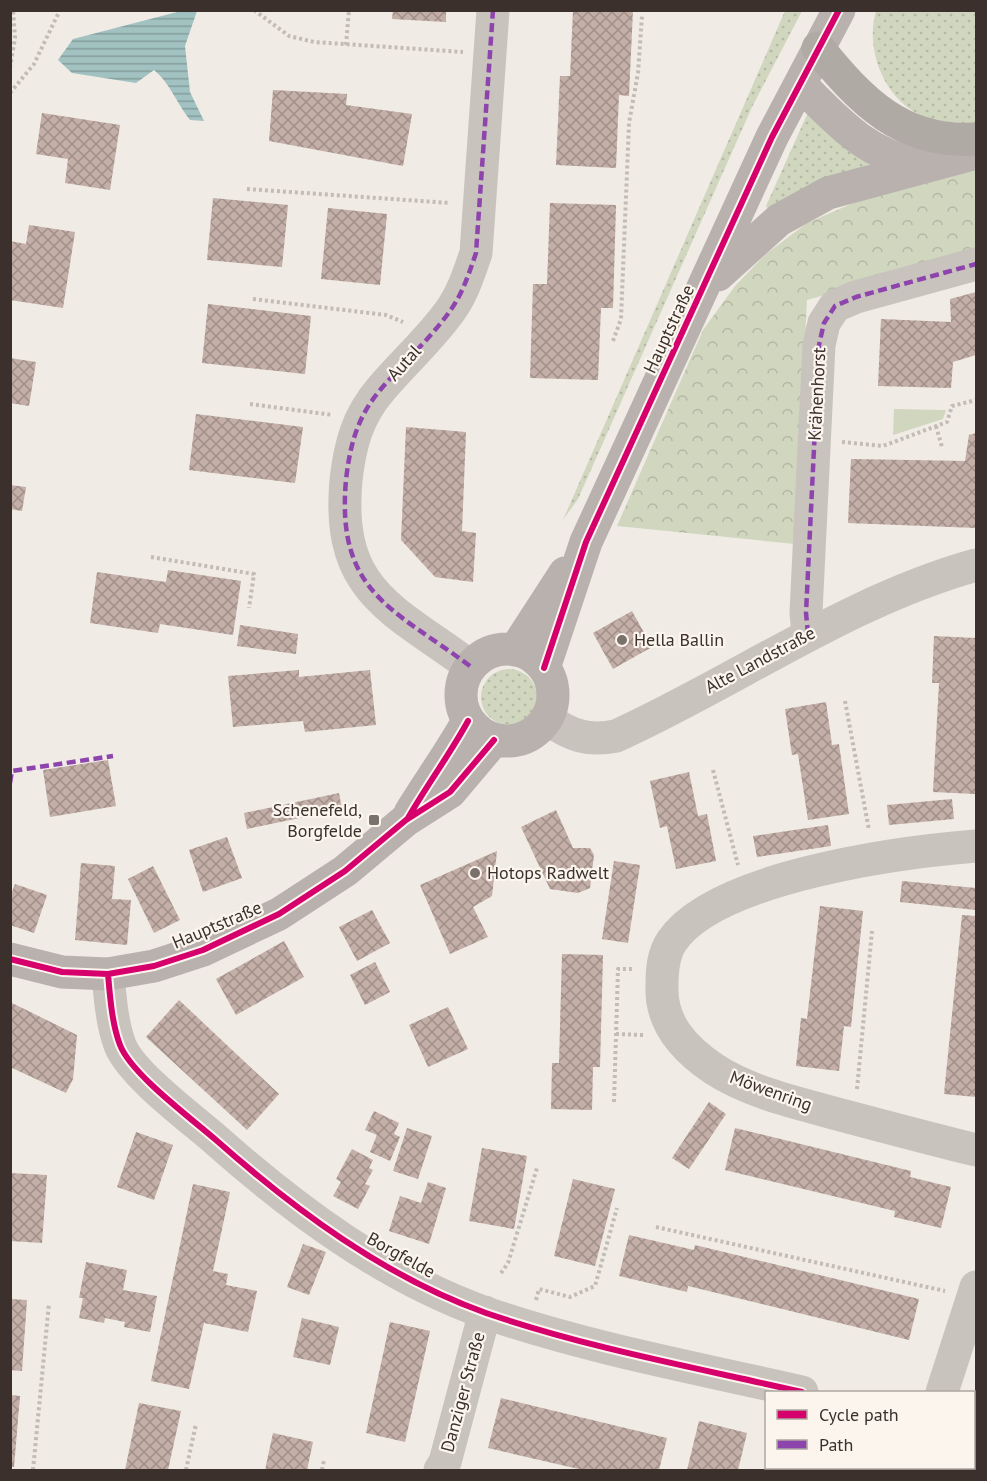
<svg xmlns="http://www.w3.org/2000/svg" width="987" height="1481" font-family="'PT Sans',sans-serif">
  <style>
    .grass { fill: url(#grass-dots) }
    .forest { fill: url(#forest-crowns) }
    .park { fill: #d1d6bf }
    .water { fill: url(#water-rules) }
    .building { fill: url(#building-cross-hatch) }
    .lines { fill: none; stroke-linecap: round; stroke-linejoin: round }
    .path { stroke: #c2bbb6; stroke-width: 4; stroke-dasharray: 3 3; stroke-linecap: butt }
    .minor { stroke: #c9c3be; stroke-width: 33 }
    .major { stroke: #b8b1ad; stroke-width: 33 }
    .highway { stroke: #afaaa4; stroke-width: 33 }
    .quiet { stroke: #8e44ad; stroke-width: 4.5; stroke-dasharray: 9 4.5; stroke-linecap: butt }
    .cycleway-casing { stroke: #fbf5ee; stroke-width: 10 }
    .cycleway { stroke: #d6006c; stroke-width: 6 }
    .poi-dot { fill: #7a716c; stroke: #fbf5ee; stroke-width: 2 }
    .labels { text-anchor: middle; stroke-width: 4.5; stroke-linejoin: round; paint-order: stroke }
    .street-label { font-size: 18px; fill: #3b302b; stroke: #fbf5ee }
    .poi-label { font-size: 18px; fill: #3b302b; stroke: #fbf5ee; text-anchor: start }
  </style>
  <defs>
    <pattern id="grass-dots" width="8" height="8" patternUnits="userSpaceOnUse" patternTransform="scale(1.5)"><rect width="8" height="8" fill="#d1d6bf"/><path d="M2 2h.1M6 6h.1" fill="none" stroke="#b4b8a4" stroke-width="1.8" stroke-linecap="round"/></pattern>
    <pattern id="forest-crowns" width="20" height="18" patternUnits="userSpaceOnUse" patternTransform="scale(1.5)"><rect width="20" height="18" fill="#d1d6bf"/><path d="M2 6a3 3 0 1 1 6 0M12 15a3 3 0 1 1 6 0" fill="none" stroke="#b4b8a4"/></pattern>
    <pattern id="water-rules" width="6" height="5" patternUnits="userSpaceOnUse" patternTransform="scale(1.5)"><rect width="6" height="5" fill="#a1c2c1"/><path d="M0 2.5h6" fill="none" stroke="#849e9d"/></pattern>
    <pattern id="building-cross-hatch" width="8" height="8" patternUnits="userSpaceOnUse" patternTransform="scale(1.5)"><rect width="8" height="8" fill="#c3afa7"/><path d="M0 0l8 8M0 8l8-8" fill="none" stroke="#a08f88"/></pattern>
  </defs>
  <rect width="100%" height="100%" fill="#f0ebe5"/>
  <path class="grass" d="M 785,11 L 802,11 L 752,107 L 578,499 L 563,520 Z
    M 876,11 L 976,11 L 976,123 C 962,123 945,123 931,119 C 887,106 864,53 876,11 Z
    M 810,108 L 873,163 L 809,186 L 768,209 L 766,206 Z
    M481 697a28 28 0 1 1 56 0a28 28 0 1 1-56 0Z"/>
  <path class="forest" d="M 976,165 L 976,252 L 807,300 L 795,544 L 617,526 L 703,330 L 735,286 L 766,254 L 807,223 L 858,201 Z"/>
  <path class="park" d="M 894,409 L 946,410 L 943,419 L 893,435 Z"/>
  <path class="water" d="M 181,11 L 197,11 L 185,46 L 190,92 L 204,121 L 190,120 C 177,104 170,83 154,70 L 136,83 L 72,73 L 58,60 L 73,39 Z"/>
  <path class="building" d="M 393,10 L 446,10 L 446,22 L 392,19 Z
    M 573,10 L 633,10 L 629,96 L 619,95 L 616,168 L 556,165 L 560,76 L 570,76 Z
    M 273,90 L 347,94 L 346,105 L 412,114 L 403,166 L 269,141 Z
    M 42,113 L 120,125 L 110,190 L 65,183 L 68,159 L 36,154 Z
    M 213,198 L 288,205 L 282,267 L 207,260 Z
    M 550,203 L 616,205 L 613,308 L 601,308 L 598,380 L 530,378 L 533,284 L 547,284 Z
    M 328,208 L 387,214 L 380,285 L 321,279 Z
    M 29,225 L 75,232 L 63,308 L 10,300 L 10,241 L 26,244 Z
    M 976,292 L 976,355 L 953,362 L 951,388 L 878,386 L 881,319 L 951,322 L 950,299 Z
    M 208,304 L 311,316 L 305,374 L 202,363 Z
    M 10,358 L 36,362 L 29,406 L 10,403 Z
    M 196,414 L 303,427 L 295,483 L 189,470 Z
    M 406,427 L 466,432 L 462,531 L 476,533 L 473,582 L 435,577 L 401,540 Z
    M 976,433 L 976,528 L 848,523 L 851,459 L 965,461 L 969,435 Z
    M 10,485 L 26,487 L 22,511 L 10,509 Z
    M 168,570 L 241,581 L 233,635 L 160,624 L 158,633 L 90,623 L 97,572 L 166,582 Z
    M 632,611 L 652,647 L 613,669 L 593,633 Z
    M 240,625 L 298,634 L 296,654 L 237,646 Z
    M 934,636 L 976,638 L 975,794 L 933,792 L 939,683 L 932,683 Z
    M 299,670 L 299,677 L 370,670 L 376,725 L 305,732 L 303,721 L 233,727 L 228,676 Z
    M 826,702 L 832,745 L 839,744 L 849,814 L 808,820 L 798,754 L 792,755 L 785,709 Z
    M 108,760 L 116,806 L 50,817 L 43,770 Z
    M 689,772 L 698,816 L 707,814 L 716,861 L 676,869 L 667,826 L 660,828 L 650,781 Z
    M 339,793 L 342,809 L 247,829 L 244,813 Z
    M 952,799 L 954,819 L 889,825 L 887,805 Z
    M 556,810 L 573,848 L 590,848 L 594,855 L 590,888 L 578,893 L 550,889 L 521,827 Z
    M 828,825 L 831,846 L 757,857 L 753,836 Z
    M 227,837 L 242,878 L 203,892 L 189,850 Z
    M 497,851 L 492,896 L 473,907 L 488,937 L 450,954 L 420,885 Z
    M 614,861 L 640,865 L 628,943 L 602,939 Z
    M 81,863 L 115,866 L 112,899 L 131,900 L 127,945 L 75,940 Z
    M 153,866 L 180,920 L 154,933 L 128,879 Z
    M 902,881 L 976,888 L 976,910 L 900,902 Z
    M 15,884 L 47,895 L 34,933 L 10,925 L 10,897 Z
    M 820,906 L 863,911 L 851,1027 L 844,1026 L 839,1071 L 796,1066 L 801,1018 L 807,1019 Z
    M 372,910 L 390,943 L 357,961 L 339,927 Z
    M 962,915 L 976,916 L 976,1097 L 944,1094 Z
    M 284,941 L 304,977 L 236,1015 L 216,979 Z
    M 562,954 L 603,955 L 600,1067 L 593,1067 L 592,1110 L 551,1109 L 552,1063 L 559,1063 Z
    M 375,962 L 390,992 L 365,1005 L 350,975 Z
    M 179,1000 L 279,1094 L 247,1130 L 146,1037 Z
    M 10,1002 L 77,1035 L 73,1079 L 66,1093 L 10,1067 Z
    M 448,1007 L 468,1049 L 428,1067 L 409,1025 Z
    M 709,1102 L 726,1114 L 689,1169 L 672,1158 Z
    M 374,1111 L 399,1123 L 394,1134 L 400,1137 L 390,1161 L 370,1152 L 377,1135 L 365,1130 Z
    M 407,1128 L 432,1136 L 418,1179 L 393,1171 Z
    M 735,1128 L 911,1171 L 910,1177 L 951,1187 L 941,1228 L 894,1217 L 895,1211 L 725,1170 Z
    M 136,1132 L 173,1145 L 154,1200 L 117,1187 Z
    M 482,1148 L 527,1156 L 514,1229 L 469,1221 Z
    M 352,1149 L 373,1160 L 369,1168 L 373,1170 L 365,1184 L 370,1186 L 358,1209 L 333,1196 L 341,1182 L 336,1179 Z
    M 10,1173 L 47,1175 L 42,1243 L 10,1241 Z
    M 573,1179 L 615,1189 L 595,1266 L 554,1256 Z
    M 428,1182 L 446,1188 L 429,1244 L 389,1231 L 400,1196 L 421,1203 Z
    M 193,1184 L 230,1192 L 213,1271 L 228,1274 L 226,1285 L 257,1291 L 248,1332 L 204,1323 L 189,1389 L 151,1381 Z
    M 629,1235 L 694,1250 L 695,1245 L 919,1299 L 909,1340 L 688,1286 L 687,1292 L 619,1276 Z
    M 303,1244 L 326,1252 L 309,1295 L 287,1287 Z
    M 86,1262 L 127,1270 L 123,1290 L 157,1296 L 150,1332 L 124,1327 L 125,1322 L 105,1318 L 104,1323 L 79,1318 L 83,1298 L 79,1298 Z
    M 10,1299 L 27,1300 L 22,1371 L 10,1370 Z
    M 302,1318 L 339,1327 L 330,1365 L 293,1357 Z
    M 390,1322 L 430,1331 L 405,1442 L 366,1433 Z
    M 10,1395 L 20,1396 L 14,1467 L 10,1467 Z
    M 501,1398 L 667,1438 L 659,1470 L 583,1470 L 488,1448 Z
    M 139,1403 L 181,1411 L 168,1470 L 125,1470 Z
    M 699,1421 L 747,1433 L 738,1470 L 687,1470 Z
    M 273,1433 L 313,1442 L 307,1470 L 265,1470 Z
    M 829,1468 L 883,1468 L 882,1470 L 829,1470 Z"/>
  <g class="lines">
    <path class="path" d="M 254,10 L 289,36 L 314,42 L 463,52
      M 346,45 L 349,10
      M 10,68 L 15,38 L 13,10
      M 10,93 L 34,64 L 60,10
      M 247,189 L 450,203
      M 253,299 L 386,315 L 403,322
      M 613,341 L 621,319 L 629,123 L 638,73 L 642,16
      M 250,404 L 333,415
      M 936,426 L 942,447
      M 842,442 L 883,446 L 947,422 L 952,406 L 976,400
      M 151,557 L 254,574 L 249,608
      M 845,701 L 869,830
      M 713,770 L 738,865
      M 616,1034 L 643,1035
      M 857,1089 L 872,931
      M 614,1102 L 618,969 L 634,969
      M 656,1227 L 945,1291
      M 501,1273 L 508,1263 L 537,1168
      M 536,1300 L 539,1289 L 570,1297 L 595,1286 L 617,1208
      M 33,1470 L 49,1303
      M 186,1470 L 196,1424
      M 322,1470 L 324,1460
      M 905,1470 L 905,1468
      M 915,1470 L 918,1468"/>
    <path class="minor" d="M 808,634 L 806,613 L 819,345 L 824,323 L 835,306 L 856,297 L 976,264
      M 470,666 C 392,608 336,592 346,480 C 350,445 357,417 381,389 C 403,363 430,339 450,311 C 463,293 469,273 476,253 L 493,10
      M 547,719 C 570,735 588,742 616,736 C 737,681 847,601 976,565
      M 976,846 C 902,852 716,876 672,941 C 663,954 662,970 662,985 C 660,1023 684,1049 714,1069 C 751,1093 798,1103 841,1115 C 886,1127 931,1139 976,1150
      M 108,974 C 110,997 112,1024 120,1045 C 131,1074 192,1119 216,1140 C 295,1210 385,1277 486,1313 C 588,1348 697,1368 802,1392
      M 942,1392 L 976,1287
      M 974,1424 L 976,1425
      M 440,1470 L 445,1462 L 485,1312
      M 783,1470 L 784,1468"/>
    <path class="major" d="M 800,84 C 837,121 867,156 922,165
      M 718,275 L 779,220 L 828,193 L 976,153
      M461 695a46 46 0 1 1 92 0a46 46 0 1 1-92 0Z
      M 515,650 L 565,573
      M 544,668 L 586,542 L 772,137 L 839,10
      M 410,813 C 429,782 450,753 468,721
      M 10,959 L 62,972 L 108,974 L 154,966 L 203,950 L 279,914 L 345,871 L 406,820 L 450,792 L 494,740"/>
    <path class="highway" d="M 818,48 C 861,101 902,144 976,139"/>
    <path class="quiet" d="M 808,634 L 806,613 L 819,345 L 824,323 L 835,306 L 856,297 L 976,264
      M 470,666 C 392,608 336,592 346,480 C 350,445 357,417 381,389 C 403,363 430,339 450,311 C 463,293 469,273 476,253 L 493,10
      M 10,783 L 12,771 L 113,756"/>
    <defs>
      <path id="cycleway" d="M 544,668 L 586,542 L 772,137 L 839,10
        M 408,818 C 427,785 450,754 468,721
        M 10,959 L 62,972 L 108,974 L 154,966 L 203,950 L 279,914 L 345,871 L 406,820 L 450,792 L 494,740
        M 108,974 C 110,997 112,1024 120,1045 C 131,1074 192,1119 216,1140 C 295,1210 385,1277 486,1313 C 588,1348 697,1368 802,1392"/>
    </defs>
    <use href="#cycleway" class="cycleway-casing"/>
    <use href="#cycleway" class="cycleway"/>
  </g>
  <g class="poi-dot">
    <circle cx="622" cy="640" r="6"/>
    <rect x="368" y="814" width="12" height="12" rx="3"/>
    <circle cx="475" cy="873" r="6"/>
  </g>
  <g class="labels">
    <g class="street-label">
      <text transform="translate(669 329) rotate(-65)" y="6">Hauptstraße</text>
      <text transform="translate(404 363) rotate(-48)" y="6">Autal</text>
      <text transform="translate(817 394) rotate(-87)" y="6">Krähenhorst</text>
      <text transform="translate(760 660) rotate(-28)" y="6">Alte Landstraße</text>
      <text transform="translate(217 925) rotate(-23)" y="6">Hauptstraße</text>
      <text transform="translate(771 1091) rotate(20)" y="6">Möwenring</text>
      <text transform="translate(401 1255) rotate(29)" y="6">Borgfelde</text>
      <text transform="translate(463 1392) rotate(-75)" y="6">Danziger Straße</text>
    </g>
    <g class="poi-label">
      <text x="634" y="646">Hella Ballin</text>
      <text x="362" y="816" text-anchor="end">Schenefeld,<tspan x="362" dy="21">Borgfelde</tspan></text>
      <text x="487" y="879">Hotops Radwelt</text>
    </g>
  </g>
  <rect width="987" height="1481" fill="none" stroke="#3b302b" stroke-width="24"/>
  <rect x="765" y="1391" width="210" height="78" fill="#fbf5ee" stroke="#aea6a0" stroke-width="1.5"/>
  <rect x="777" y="1410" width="30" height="9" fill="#d6006c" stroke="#aea6a0" stroke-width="1.5"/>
  <text x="819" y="1421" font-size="18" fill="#3b302b">Cycle path</text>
  <rect x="777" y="1440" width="30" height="9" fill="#8e44ad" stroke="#aea6a0" stroke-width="1.5"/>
  <text x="819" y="1451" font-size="18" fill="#3b302b">Path</text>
</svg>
